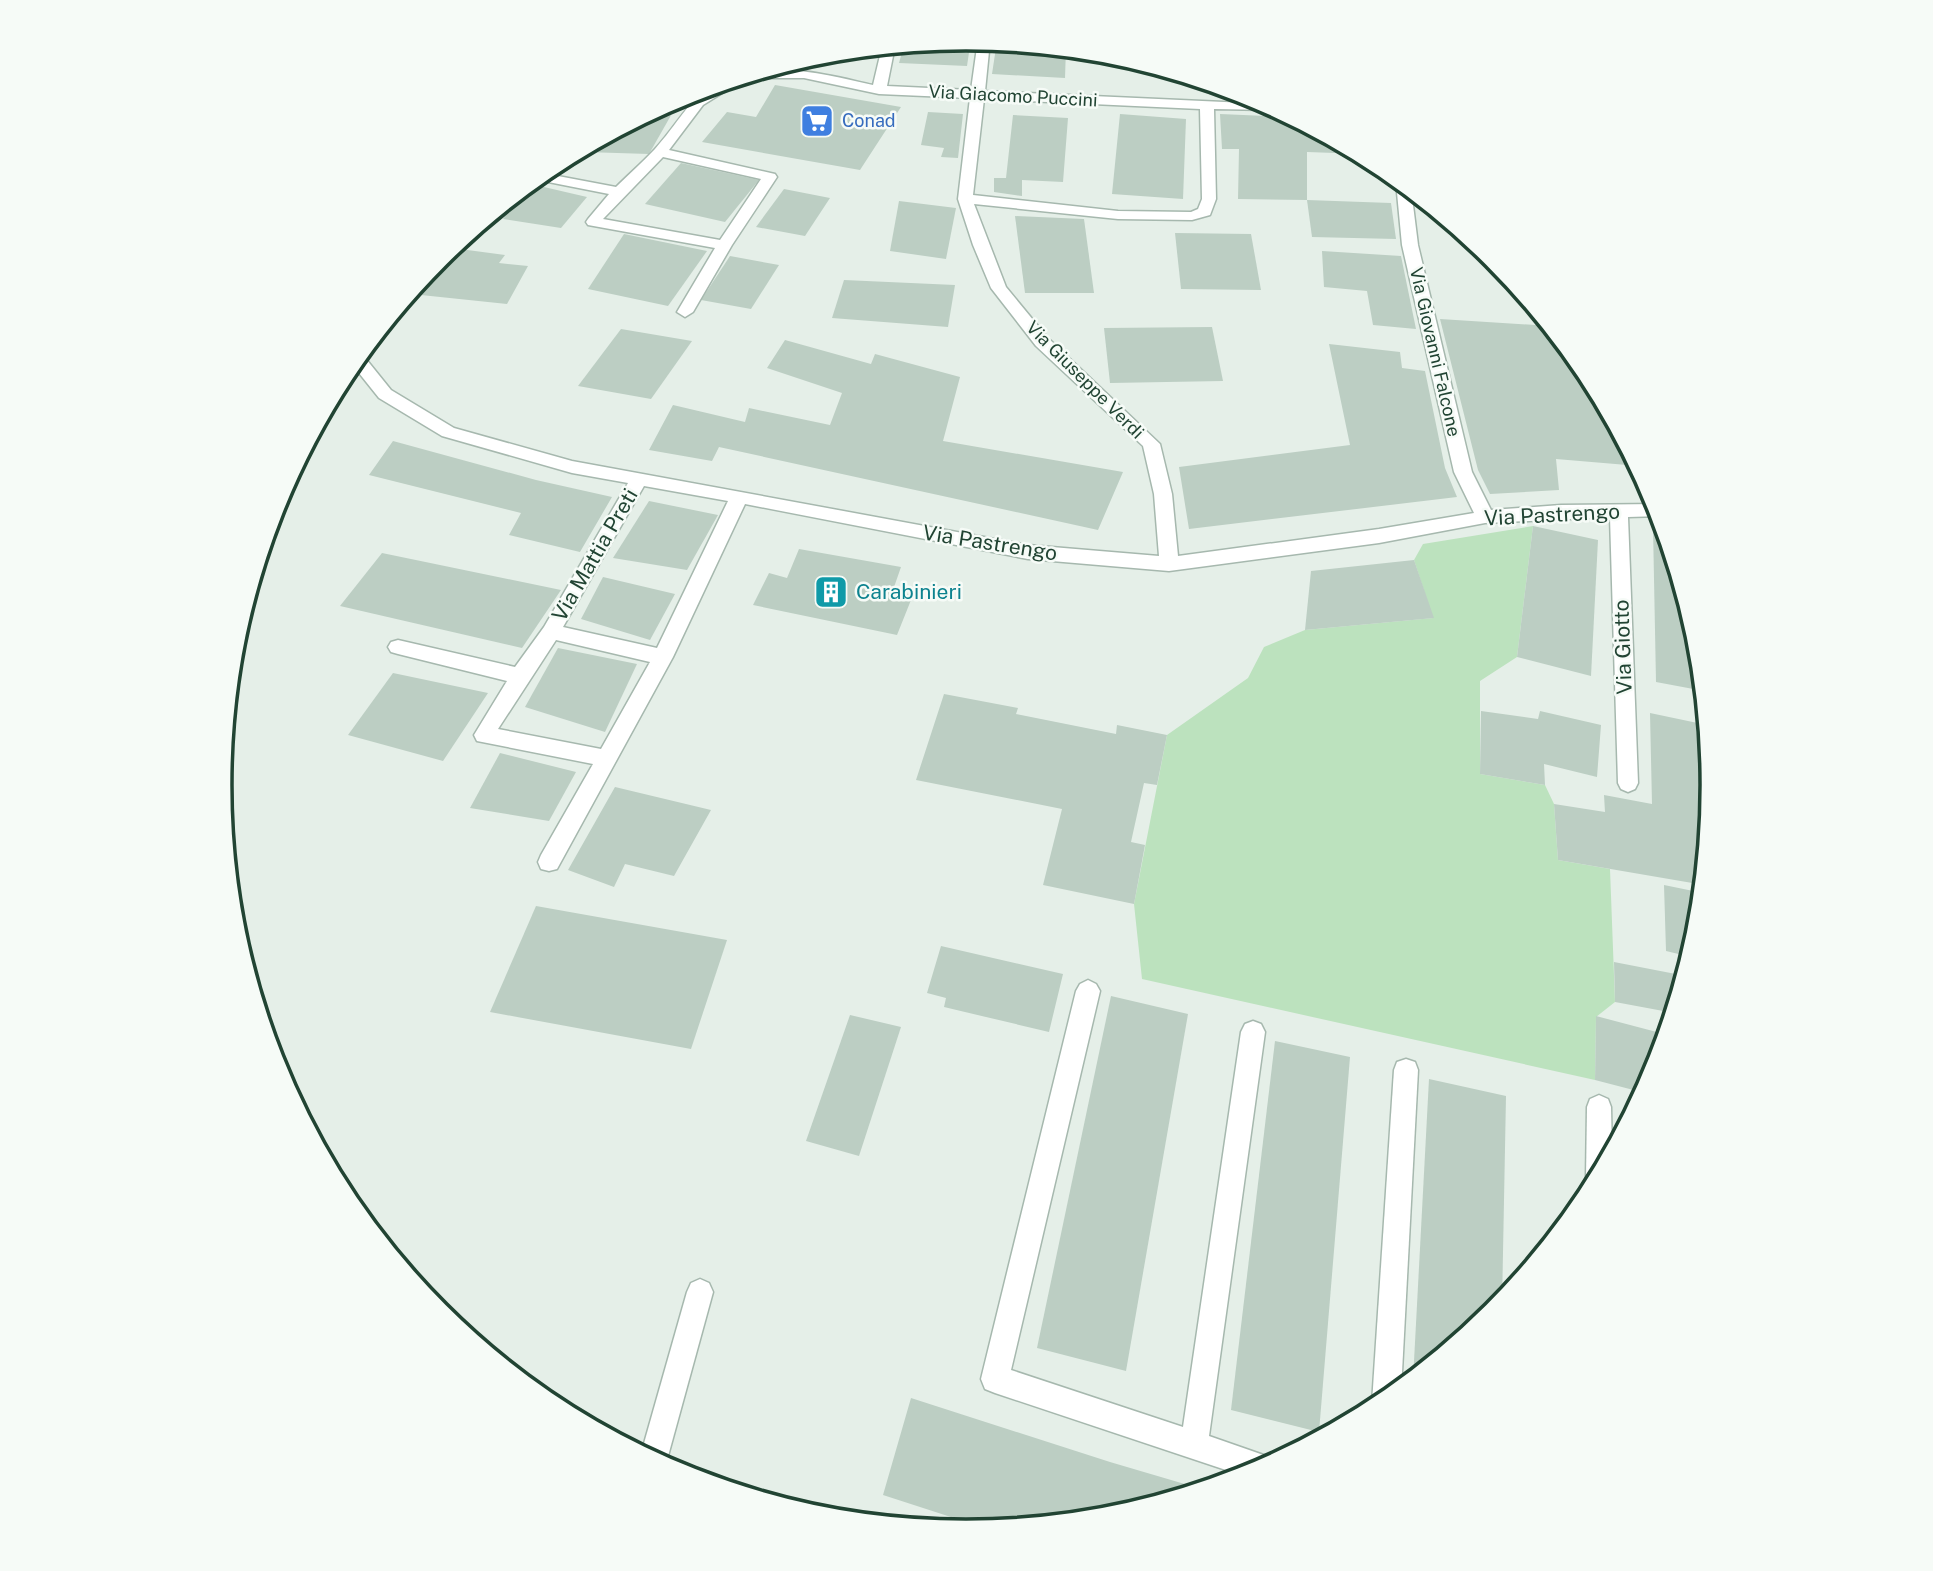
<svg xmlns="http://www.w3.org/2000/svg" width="1933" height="1571" font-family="'Public Sans',sans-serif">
	<rect width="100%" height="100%" fill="#e5efe8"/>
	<path fill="#bce2be" d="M1533 526 1517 657 1480 681V774L1545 785 1554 804 1558 860 1610 869 1615 1002 1596 1017 1595 1080 1142 979 1134 904 1167 735 1248 678 1264 647 1305 630 1433 618 1414 560 1423 544Z"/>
	<g fill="#bccec3">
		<path d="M967 39H971L967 66 899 63 904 45Z"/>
		<path d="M997 41 1066 48 1065 78 992 74Z"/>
		<path d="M873 48 872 55 835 53V51Z"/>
		<path d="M1100 52 1113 53 1153 66 1100 64Z"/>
		<path d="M775 85 901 107 860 170 702 142 727 112 756 117Z"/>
		<path d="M656 109 674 110 649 154 585 152 589 145Z"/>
		<path d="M928 112 963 114 958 158 941 157 944 148 921 145Z"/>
		<path d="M1120 114 1186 119 1183 199 1112 194Z"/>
		<path d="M1220 114 1293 117 1363 154 1307 152V200L1238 199 1239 149H1222Z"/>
		<path d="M1013 115 1068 118 1063 182 1022 180V196L994 192V178H1006Z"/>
		<path d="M681 163 759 180 725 222 645 204Z"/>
		<path d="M531 184 587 197 561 228 503 219Z"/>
		<path d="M784 189 830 198 805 236 756 227Z"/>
		<path d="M1307 200 1391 203 1396 239 1312 237Z"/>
		<path d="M899 201 956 208 946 259 890 251Z"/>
		<path d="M1015 216 1084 219 1094 293H1025Z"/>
		<path d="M1175 233 1251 234 1261 290 1181 289Z"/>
		<path d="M624 234 707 251 668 306 588 289Z"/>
		<path d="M460 249 505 255 499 263 528 266 507 304 421 295Z"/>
		<path d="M1322 251 1401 256 1416 329 1373 325 1367 291 1324 287Z"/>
		<path d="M730 256 779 265 751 309 701 300Z"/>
		<path d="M844 280 955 285 948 327 832 318Z"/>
		<path d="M1440 319 1551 326 1588 371 1639 466 1556 459 1559 490 1490 494 1478 470Z"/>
		<path d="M1212 327 1223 381 1110 383 1104 328Z"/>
		<path d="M621 329 692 341 651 399 578 386Z"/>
		<path d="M785 340 871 364 875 354 960 377 943 441 1123 472 1098 530 719 447 712 461 649 450 673 405 745 422 749 408 830 425 842 393 767 368Z"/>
		<path d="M1329 344 1400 352 1402 368 1425 371 1445 468 1457 497 1189 529 1179 467 1350 445Z"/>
		<path d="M326 407 328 408 318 439 304 448Z"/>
		<path d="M393 441 536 480 612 497 580 552 509 535 521 513 369 475Z"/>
		<path d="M649 501 718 515 687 570 613 558Z"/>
		<path d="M1533 526 1598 540 1591 676 1517 657Z"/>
		<path d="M1653 527 1666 529 1699 640 1704 691 1656 682Z"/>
		<path d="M799 549 901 567 893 590 913 595 897 635 753 605 769 573 787 578Z"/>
		<path d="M382 553 561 590 522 648 340 606Z"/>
		<path d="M1414 560 1434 618 1305 630 1311 571Z"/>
		<path d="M603 577 675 594 650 640 581 619Z"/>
		<path d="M558 648 637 664 605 732 525 707Z"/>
		<path d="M393 673 488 693 443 761 348 735Z"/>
		<path d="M944 694 1018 708 1016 714 1116 734 1117 725 1167 735 1157 785 1144 783 1131 842 1145 845 1134 904 1043 885 1062 809 916 780Z"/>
		<path d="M1481 711 1538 719 1540 711 1601 725 1597 777 1544 764 1545 785 1480 774Z"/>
		<path d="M1650 713 1707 725 1713 786 1704 885 1558 860 1554 804 1605 812 1604 795 1652 804Z"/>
		<path d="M500 753 576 772 549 821 470 808Z"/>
		<path d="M615 787 711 810 674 876 625 864 614 887 568 870Z"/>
		<path d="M1664 885 1703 893 1699 932 1691 957 1666 951Z"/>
		<path d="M536 906 727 940 691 1049 490 1012Z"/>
		<path d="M941 946 1063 974 1049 1032 944 1007 946 998 927 993Z"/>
		<path d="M1614 962 1686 976 1674 1013 1615 1002Z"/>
		<path d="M1111 996 1188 1014 1126 1371 1037 1348Z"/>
		<path d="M850 1015 901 1027 859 1156 806 1141Z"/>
		<path d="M1596 1016 1668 1035 1656 1072 1645 1093 1595 1080Z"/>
		<path d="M1275 1041 1350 1057 1319 1432 1231 1410Z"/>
		<path d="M1429 1079 1506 1096 1502 1305 1494 1314 1413 1380Z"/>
		<path d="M911 1398 1110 1462 1205 1490 1112 1518 991 1530 883 1495Z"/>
	</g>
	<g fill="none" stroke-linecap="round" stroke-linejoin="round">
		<defs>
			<g id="minor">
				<path d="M978 40 990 41 985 91 1268 104 1280 110 1214 109 1216 199 1210 215 1192 220 1118 219 974 204 1006 287 1048 338 1160 444 1172 494 1178 556 1379 529 1474 513 1454 472 1402 245 1396 182 1399 179 1411 189 1418 245 1472 472 1491 510 1561 505 1658 504 1662 516 1628 517 1638 783 1635 789 1628 792 1621 789 1618 783 1610 517 1485 523 1379 543 1169 571 1028 559 745 504 673 657 557 869 549 871 541 869 538 862 541 855 593 764 477 741 474 735 507 681 398 654 391 652 388 647 391 642 398 640 515 667 544 627 628 483 572 473 442 436 379 398 351 363 359 354H362L391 390 454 428 572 461 1028 545 1159 556 1154 494 1143 446 1036 346 991 288 973 245 958 199 970 98 879 94 804 78H752L746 75C789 63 831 76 873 85L882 47 895 46 887 86 971 90ZM984 99 1200 109 1202 199 1198 209 1191 212 1118 211 973 195ZM644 486 728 501 657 648 563 627ZM556 640 650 662 601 749 498 729Z"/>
				<path d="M740 77V82L703 105 669 150 775 174 777 177 732 245 693 312 685 317 677 312 715 248 588 225 586 222 588 219 609 194 533 179 542 173 616 187C629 174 643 162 655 149 689 111 687 93 740 77ZM663 157 761 179 720 240 603 219Z"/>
				<path d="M1088 980 1096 984 1100 991 1011 1370 1183 1427 1241 1032 1245 1024 1253 1021 1261 1024 1265 1032 1209 1436 1275 1459 1277 1463 1247 1477 995 1393 985 1389 981 1379 1076 991 1080 984Z"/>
				<path d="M1406 1059 1415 1062 1418 1070 1401 1391 1375 1410 1372 1403 1394 1070 1397 1062Z"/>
				<path d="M1599 1095 1608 1099 1611 1107 1612 1156 1594 1188 1590 1187 1586 1178 1587 1107 1590 1099Z"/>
				<path d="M700 1279 709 1283 713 1292 665 1467 641 1454 687 1292 691 1283Z"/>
			</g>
		</defs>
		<use href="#minor" stroke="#a6b8ae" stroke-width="3"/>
		<use href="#minor" fill="#fff" fill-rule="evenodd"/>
	</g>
	<defs>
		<symbol id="supermarket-square" viewBox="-11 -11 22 22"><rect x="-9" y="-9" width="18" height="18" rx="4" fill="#3f7fe0" stroke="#f6fbf7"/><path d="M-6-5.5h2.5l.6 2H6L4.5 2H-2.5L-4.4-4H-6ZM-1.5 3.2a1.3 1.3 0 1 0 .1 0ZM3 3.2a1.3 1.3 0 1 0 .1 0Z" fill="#fff"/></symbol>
		<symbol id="building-square" viewBox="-11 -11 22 22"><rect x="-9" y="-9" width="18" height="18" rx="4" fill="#0f9aa8" stroke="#f6fbf7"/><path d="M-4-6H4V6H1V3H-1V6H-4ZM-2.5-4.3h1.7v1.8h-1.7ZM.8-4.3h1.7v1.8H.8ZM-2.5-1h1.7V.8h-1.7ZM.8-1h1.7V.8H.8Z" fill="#fff"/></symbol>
	</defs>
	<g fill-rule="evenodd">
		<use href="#supermarket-square" x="798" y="102" width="38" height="38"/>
		<use href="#building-square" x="812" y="573" width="38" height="38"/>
	</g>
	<g text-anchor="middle" stroke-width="5" stroke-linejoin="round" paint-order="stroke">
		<g font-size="18" fill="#214433" stroke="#f6fbf7">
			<text transform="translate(1013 96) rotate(3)" y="6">Via Giacomo Puccini</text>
			<text transform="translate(1435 352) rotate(77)" y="6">Via Giovanni Falcone</text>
			<text transform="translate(1085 380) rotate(45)" y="6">Via Giuseppe Verdi</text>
		</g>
		<g font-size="18" fill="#366cbe" stroke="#f6fbf7" text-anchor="start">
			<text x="842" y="127">Conad</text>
		</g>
		<g font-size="21" fill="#214433" stroke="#f6fbf7">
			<text transform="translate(1552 515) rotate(-3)" y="7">Via Pastrengo</text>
			<text transform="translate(990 543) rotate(9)" y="7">Via Pastrengo</text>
			<text transform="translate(595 555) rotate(-60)" y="7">Via Mattia Preti</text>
			<text transform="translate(1623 647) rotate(-92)" y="7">Via Giotto</text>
		</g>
		<g font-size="21" fill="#0d838f" stroke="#f6fbf7" text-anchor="start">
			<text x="856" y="599">Carabinieri</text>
		</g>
	</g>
	<path d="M0 0H1933V1571H0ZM232 785a734 734 0 1 1 1468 0a734 734 0 1 1-1468 0Z" fill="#f6fbf7" fill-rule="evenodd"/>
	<path fill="none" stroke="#214433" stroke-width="3.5" d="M232 785a734 734 0 1 1 1468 0a734 734 0 1 1-1468 0Z"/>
</svg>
